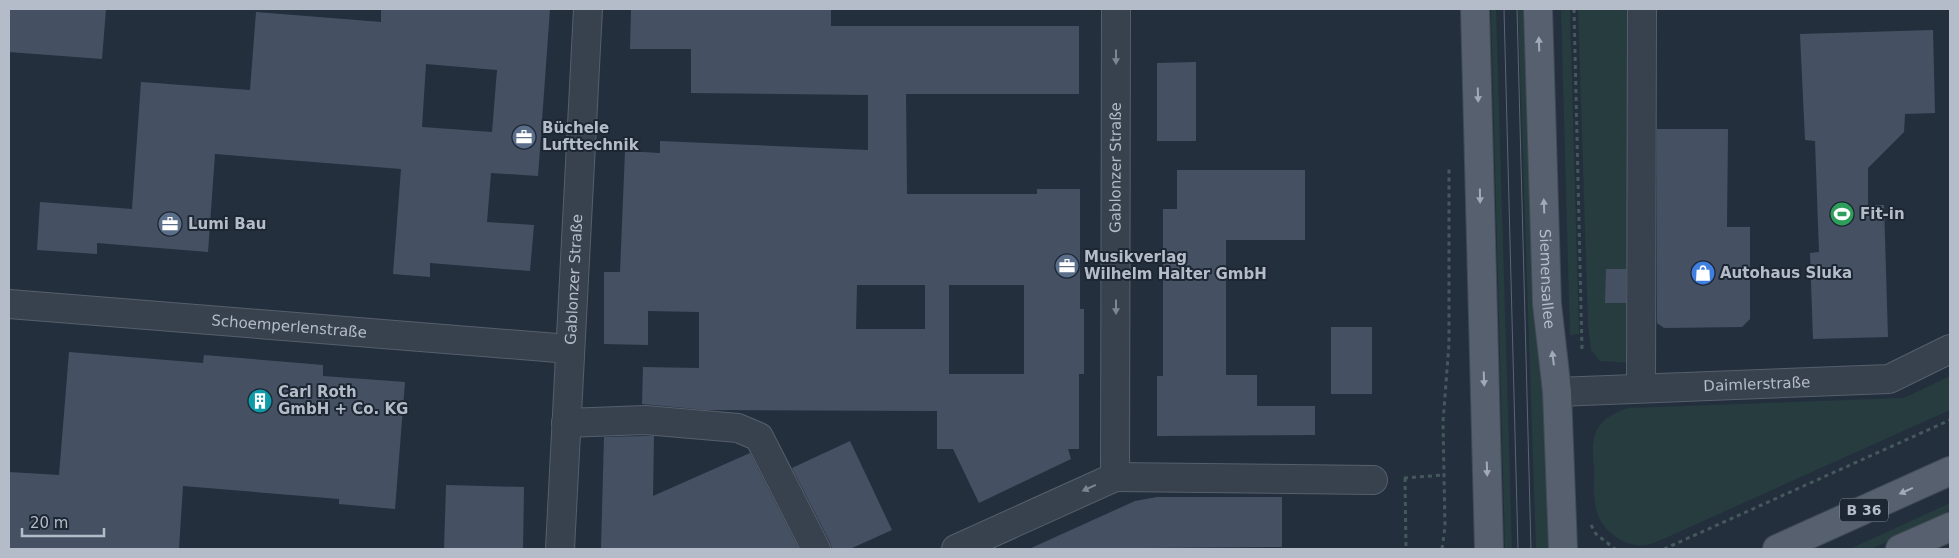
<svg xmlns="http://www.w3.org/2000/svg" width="1959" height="558" font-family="'DejaVu Sans',sans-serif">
	<rect width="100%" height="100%" fill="#242f3e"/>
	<g fill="#263c3f">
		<path d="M1491 9H1496L1512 549H1505Z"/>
		<path d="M1518 9H1529L1544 382 1556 549H1536Z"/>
		<path d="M1561 9H1570L1579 334 1570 335Z"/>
		<path d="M1578 9H1635L1632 363 1600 361 1591 350 1588 325Z"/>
		<path d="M1950 376V410L1661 540C1656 542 1651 544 1646 545 1622 548 1598 528 1595 504 1593 493 1594 481 1594 470 1593 455 1590 438 1600 425 1607 416 1617 412 1628 408L1904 398Z"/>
		<path d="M1950 503V513L1871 549H1850Z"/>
	</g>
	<g fill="#455162" fill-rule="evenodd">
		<path d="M9 9H106L102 59 9 52Z"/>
		<path d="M381 9H550L538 176 491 173 487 222 534 225 530 271 430 263V277L393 274 401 169 215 154 208 252 97 243V254L37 250 40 202 132 209 141 82 250 90 256 12 381 22ZM426 64 497 70 492 132 422 127Z"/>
		<path d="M631 9H831V26H1079V94H906L907 194H1037V189H1080V309H1084V374H1079V449H1068L1071 459 979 503 953 449H937V411L706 410 642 404 643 367 699 368V312L648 311V345L604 344V272H620L625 151 660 153V141L868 150V95L691 93V49H630ZM857 285H925V329H856ZM949 285H1024V374H949Z"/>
		<path d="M1933 30 1935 113 1905 114 1904 132 1868 168V205H1884L1888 337 1813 339 1810 253 1819 252 1815 141 1805 140 1800 34Z"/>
		<path d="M1196 62V141H1157V63Z"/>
		<path d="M1657 129H1728L1727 227H1750V319L1742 327 1664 328 1657 323Z"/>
		<path d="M1177 170H1305V240H1226V375H1257V406H1315V435L1157 436V376H1163V209H1177Z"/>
		<path d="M1606 269H1626V303H1605Z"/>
		<rect x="1331" y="327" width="41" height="67"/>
		<path d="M69 352 203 363 204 355 323 365V376L405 382 395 509 339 504V499L183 486 179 549H9V472L59 475Z"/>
		<path d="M645 436H654L653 496 750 453 799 549H601L604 437Z"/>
		<path d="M850 441 892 530 850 549H832L830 542 792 468Z"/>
		<path d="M446 485 524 487 523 549H444Z"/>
		<path d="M1157 497H1282V547L1029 549 1135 501Z"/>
	</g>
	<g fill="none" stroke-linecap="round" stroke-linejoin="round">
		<defs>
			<g id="minor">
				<path id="s1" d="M9 304 570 349"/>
				<path d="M1641 388 1642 9"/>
				<path id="s2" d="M1557 392 1889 379 1950 349"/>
				<path d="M566 423 645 420 738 428 759 437 816 549"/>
				<path d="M1115 477 1373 480"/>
				<path id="s3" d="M560 549 588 9"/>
				<path id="s4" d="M956 549 1115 477 1116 9"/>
			</g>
			<g id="major">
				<path d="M1475 9 1489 549"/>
				<path id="s5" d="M1538 9 1547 304 1557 392 1563 549"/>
				<path d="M1777 549 1950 471"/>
				<path d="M1900 549 1950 527"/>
			</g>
		</defs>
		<use href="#minor" stroke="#565f6c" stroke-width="30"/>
		<use href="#major" stroke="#414a57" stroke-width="30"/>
		<g stroke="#44595c" stroke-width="3" stroke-dasharray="4 4" stroke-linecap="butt">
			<path d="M1574 9 1582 350"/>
			<path d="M1404 478 1444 475"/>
			<path d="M1405 478 1406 549"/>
			<path d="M1591 525 1596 534 1615 549"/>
			<path d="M1442 549 1445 527 1443 422 1449 344V169"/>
			<path d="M1664 549 1950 420"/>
		</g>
		<use href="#minor" stroke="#38414e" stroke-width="28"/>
		<use href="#major" stroke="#56606e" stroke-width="28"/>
		<g stroke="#5a6575" stroke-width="1">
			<path d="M1504 9 1518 549"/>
			<path d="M1517 9 1531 549"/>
		</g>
	</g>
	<defs><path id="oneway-solid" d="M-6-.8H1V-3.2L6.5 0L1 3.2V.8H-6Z" transform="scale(1.25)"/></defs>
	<g fill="#a1aab7">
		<use href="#oneway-solid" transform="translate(1539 44) rotate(-92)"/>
		<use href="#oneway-solid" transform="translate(1478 95) rotate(88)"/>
		<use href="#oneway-solid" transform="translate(1480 196) rotate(89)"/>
		<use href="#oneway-solid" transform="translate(1544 206) rotate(-92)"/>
		<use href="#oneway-solid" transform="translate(1553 358) rotate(-97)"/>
		<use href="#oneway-solid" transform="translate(1484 379) rotate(88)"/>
		<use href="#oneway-solid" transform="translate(1487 469) rotate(88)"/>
		<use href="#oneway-solid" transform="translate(1906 491) rotate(156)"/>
	</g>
	<g fill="#7c8592">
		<use href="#oneway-solid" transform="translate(1116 57) rotate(90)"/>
		<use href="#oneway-solid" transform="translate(1116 307) rotate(90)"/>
		<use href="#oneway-solid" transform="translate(1089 488) rotate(156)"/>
	</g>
	<defs>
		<symbol id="office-disc" viewBox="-11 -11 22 22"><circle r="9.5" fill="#5c6f8a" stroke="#1d2633"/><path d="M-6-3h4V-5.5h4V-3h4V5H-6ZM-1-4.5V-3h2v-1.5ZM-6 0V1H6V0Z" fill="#fff"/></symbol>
		<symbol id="stadium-disc" viewBox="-11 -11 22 22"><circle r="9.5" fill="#2e9e5b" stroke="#1d2633"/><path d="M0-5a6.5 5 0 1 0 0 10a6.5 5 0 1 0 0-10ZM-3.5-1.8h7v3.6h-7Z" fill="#fff"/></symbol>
		<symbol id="shop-disc" viewBox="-11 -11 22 22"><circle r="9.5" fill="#3f7fe0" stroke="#1d2633"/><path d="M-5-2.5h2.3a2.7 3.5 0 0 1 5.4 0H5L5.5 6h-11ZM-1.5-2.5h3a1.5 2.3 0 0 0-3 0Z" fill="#fff"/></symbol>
		<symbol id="building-disc" viewBox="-11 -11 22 22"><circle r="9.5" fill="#0f9aa8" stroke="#1d2633"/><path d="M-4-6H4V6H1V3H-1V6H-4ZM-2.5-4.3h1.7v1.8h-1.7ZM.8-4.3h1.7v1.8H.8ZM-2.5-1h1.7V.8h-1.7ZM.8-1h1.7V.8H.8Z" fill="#fff"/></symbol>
	</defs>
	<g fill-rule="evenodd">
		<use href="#office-disc" x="510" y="123" width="28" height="28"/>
		<use href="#stadium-disc" x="1828" y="200" width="28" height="28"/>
		<use href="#office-disc" x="156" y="210" width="28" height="28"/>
		<use href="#office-disc" x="1053" y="252" width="28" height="28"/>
		<use href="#shop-disc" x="1689" y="259" width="28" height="28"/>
		<use href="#building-disc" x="246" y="387" width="28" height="28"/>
	</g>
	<g text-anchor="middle" stroke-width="4" stroke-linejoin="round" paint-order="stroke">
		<rect fill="#1d2633" stroke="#878f9c" stroke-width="1" x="1840" y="498.5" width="48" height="23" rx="4"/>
		<g font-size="14" font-weight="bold" fill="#b4bcc9">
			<text x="1864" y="515">B 36</text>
		</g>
		<g font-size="15" font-weight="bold" fill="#b4bcc9" stroke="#1d2633" text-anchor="start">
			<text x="542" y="133">Büchele<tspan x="542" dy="17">Lufttechnik</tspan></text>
			<text x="1860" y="219">Fit-in</text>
			<text x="188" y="229">Lumi Bau</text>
			<text x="1084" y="262">Musikverlag<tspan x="1084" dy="17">Wilhelm Halter GmbH</tspan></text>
			<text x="1720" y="278">Autohaus Sluka</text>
			<text x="278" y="397">Carl Roth<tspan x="278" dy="17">GmbH + Co. KG</tspan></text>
		</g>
		<g font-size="15" fill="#b4bcc9" stroke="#1d2633">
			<text dy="5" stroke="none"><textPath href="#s4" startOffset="484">Gablonzer Straße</textPath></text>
			<text dy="5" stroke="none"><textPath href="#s3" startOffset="270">Gablonzer Straße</textPath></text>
			<text dy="5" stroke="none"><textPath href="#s5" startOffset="270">Siemensallee</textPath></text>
			<text dy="5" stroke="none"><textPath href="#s1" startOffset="281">Schoemperlenstraße</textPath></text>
			<text dy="5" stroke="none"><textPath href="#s2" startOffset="200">Daimlerstraße</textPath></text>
		</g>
	</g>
	<rect width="1959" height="558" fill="none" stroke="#b4bcc9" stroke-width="20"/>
	<path d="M22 528v8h82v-8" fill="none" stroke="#b4bcc9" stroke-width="2.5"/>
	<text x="30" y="528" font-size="15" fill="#b4bcc9" stroke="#1d2633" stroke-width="4" paint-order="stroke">20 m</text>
</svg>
